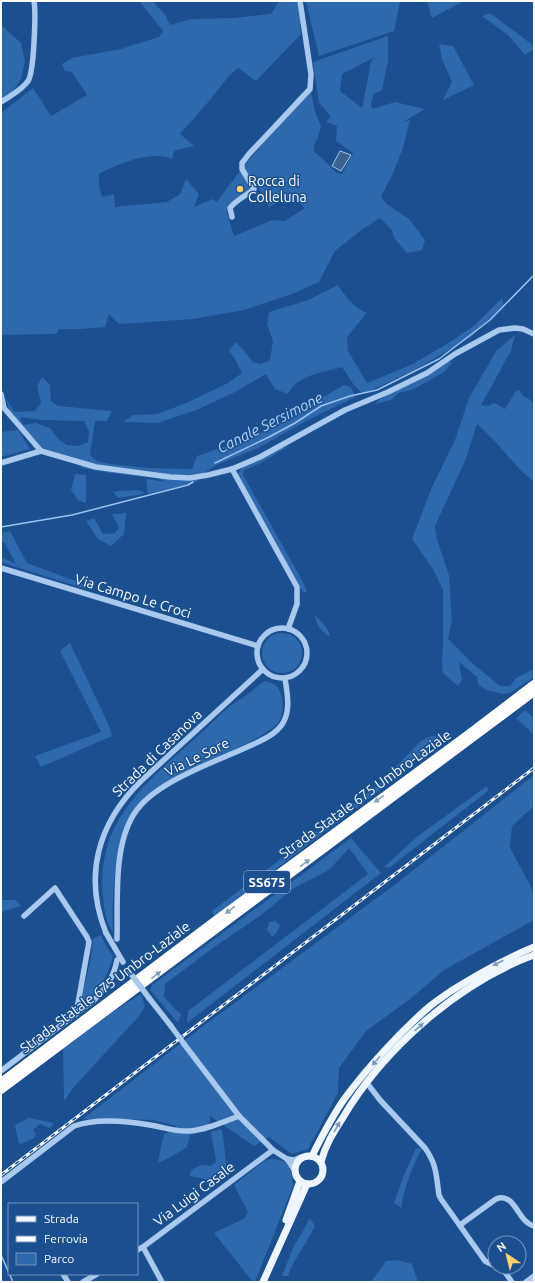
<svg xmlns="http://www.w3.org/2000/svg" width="535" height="1283" font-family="Ubuntu,sans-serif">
	<rect width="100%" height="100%" fill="#1b4f8f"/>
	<g fill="#2e69ad" fill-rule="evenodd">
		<path d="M153 1 166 16 170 25 192 19 234 18 271 14 279 1H294L302 6 300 24 301 34 256 81 238 68 228 77 210 100 180 134 194 146 174 151 172 159C151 150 118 164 99 174V186L102 197 114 194 115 207 167 202 180 194 186 179 199 194 194 207 212 199 217 202C245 162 277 127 311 92L315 112 321 126 318 137 314 145V151L337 173 342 174 353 153 336 141 337 126 326 122 331 116 329 115 319 102 313 62 388 36V61L382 90 374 94 371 104 372 109 395 102 425 109 403 122 410 120 403 148 393 173 381 197 387 204 409 219 425 240 422 250 407 253 394 238 392 230 380 218 360 231 335 251 319 282 292 294 244 310 193 319 119 324 109 314 105 327 81 329H59L56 334 1 335V113L33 88 51 116 87 95 72 72 65 71 62 64 72 58 121 49 159 37 163 31 140 2ZM375 57 370 63 369 73 362 108 340 91 342 74ZM258 186 265 200 269 207 284 199 294 198 305 208 285 221 272 220 234 236 227 213 228 205 252 188Z"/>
		<path d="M306 1H400V2L394 31 319 56Z"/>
		<path d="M427 1H464L432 18Z"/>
		<path d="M490 13 534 46V49L525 55 508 35 482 16Z"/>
		<path d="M1 25 21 43 25 61 21 79 12 92 1 99Z"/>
		<path d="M439 44 453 46 474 85 443 100 452 82 442 59Z"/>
		<path d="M338 285C345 296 355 309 367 313L347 337 348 351 367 383 413 364 450 342 475 325 502 298 504 306 471 337 415 370 363 394 354 385 342 367C324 372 297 375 288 394L275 389 266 374 235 392 199 409 157 423 123 422 133 415 157 414 184 404 228 383 242 373 235 359 229 351 236 342 246 353 253 362 261 364 270 360 273 341 267 324 269 312 308 300Z"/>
		<path d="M515 335 511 351 481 405 488 406 494 403 505 409 515 392 519 390 523 396 534 402V482C513 465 498 442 477 424L465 461 435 526 437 540 449 575 452 620 448 639 471 662 500 686H510L516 678 534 669V677L510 693 503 694 494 692 486 690 478 684 477 677 459 662 462 680 458 686 443 673 442 664 443 645V590L433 569 412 539 432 487 455 440 469 398 497 350Z"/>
		<path d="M449 361 452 363 444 372 414 389 399 393 391 400 375 404 381 398 415 382Z"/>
		<path d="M42 377 50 385 51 401 58 406 112 411 107 421H95L90 455 97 461 110 464 148 468 192 469 197 456 254 437 344 385 351 387 355 397 308 420 258 448 214 466 206 472 196 482 148 494 146 479 167 482 156 478 110 473 82 468 78 459 42 448 11 413 5 397 14 412 35 411 41 403 37 386ZM20 417 41 420 84 421 89 431 88 442 78 446 67 445 59 440 50 428 36 423 23 425Z"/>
		<path d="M18 430 30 449 1 457V442H3L1 436V432Z"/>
		<path d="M289 446 259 464 244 470 243 475 303 582 307 592H303L297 582 238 475 241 468 276 450Z"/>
		<path d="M75 474 86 475V503L78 500 71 490Z"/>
		<path d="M137 490 145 492 143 494 118 498 113 492 120 491Z"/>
		<path d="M126 513 124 534 111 546 98 539 86 521 94 518 103 534 115 533 119 528 112 514Z"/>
		<path d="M10 531 27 563 89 586 86 589 25 570 1 562V557L16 564 4 542H1V533Z"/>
		<path d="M315 615C320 621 330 629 330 637 320 630 317 627 315 615Z"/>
		<circle cx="282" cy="653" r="20"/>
		<path d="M70 643 110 728 112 736 41 767 35 756 101 732 60 651Z"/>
		<path d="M265 681C275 683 278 685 281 695 284 703 283 717 277 724 265 735 250 742 235 749 206 762 175 774 150 794 146 797 141 800 138 804 115 829 111 899 113 932 106 923 104 909 103 898 95 820 147 782 199 735 210 726 219 715 230 706 236 702 242 698 248 694 254 690 258 685 265 681Z"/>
		<path d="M525 710 534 718V735L516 718Z"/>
		<path d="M431 736 444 737 388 784 214 916 212 911 377 786 421 741Z"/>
		<path d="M534 775V806L512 826 510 848 530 885 534 894V920L444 970 410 999 366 1031 339 1068 338 1093 308 1149 292 1154 269 1137 254 1146 210 1116V1120L207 1131 190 1135 187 1147 171 1157 158 1163 161 1146 164 1134 173 1130 177 1126 153 1120 126 1119H83L198 1030 397 883Z"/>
		<path d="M487 786 488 791 389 868 384 867 418 836Z"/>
		<path d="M351 838 381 873 187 1023 188 1011 368 874 349 848 329 870 294 888 261 915 213 948 165 984 164 997 175 1009 181 1014 178 1023 150 990 152 985Z"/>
		<path d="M1 900H15L21 906 1 912Z"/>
		<path d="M275 921 280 925 276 934 272 937 267 930 269 922Z"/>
		<path d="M101 935 106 946 113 956C109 975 97 993 83 1005L81 1001C85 980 92 961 93 939Z"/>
		<path d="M141 994 145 1006 139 1016 73 1088 64 1101 63 1049 117 1009Z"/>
		<path d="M29 1118 54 1123 50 1128 40 1124 33 1130 36 1134 34 1138 19 1145 15 1125Z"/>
		<path d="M221 1129 223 1135 227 1173 219 1179 210 1180 190 1176 191 1170 201 1165 210 1166 216 1162C215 1152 212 1142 211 1132Z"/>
		<path d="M416 1148 422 1149C412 1166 404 1189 401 1208L394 1203 404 1175Z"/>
		<path d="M271 1159C289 1159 292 1169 293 1186L255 1282H253L214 1233 245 1218 248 1212 234 1185 264 1161Z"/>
		<path d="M310 1218 315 1226C307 1243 294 1258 288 1276H282L293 1248Z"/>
		<path d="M398 1260 412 1264 418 1282H371L386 1261Z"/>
	</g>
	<path fill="#3c6290" stroke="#9cc4f0" d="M340 151 351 155 341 171 332 166Z"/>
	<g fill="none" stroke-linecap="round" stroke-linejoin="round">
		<g stroke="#9cc4f0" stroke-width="1.5">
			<path d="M215 463 269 437 295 423 321 406 350 396 377 390 439 359 490 320 534 275"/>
			<path d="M1 527 72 515 188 485 193 482"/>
			<path d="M1 1255 13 1282"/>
		</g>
		<g stroke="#a9c9ee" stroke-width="5.5">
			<path d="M1 102C10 96 22 90 28 81 34 73 36 13 34 1"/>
			<path d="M232 217 230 208C236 200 246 196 254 189L242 169V163L249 154 310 89 311 74 300 1"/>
			<path d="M1 394 4 408 41 451"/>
			<path d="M1 463 41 451 96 467 170 477 190 478 208 475 232 469 260 457 345 410 388 392 427 373 455 354 499 330 515 328 523 329 534 334"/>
			<path d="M232 469 297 587V604L288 629"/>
			<path d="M1 568 258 646"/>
			<circle cx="282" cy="653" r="25"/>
			<path d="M24 916 55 888 87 937 89 942 76 1014"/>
			<path d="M106 933C83 876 98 823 141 781L263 669"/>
			<path d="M117 939C118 900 113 847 134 814 153 783 212 763 245 748 258 742 275 736 283 723 291 709 287 693 285 678"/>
			<path d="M149 998 171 1026"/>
			<path d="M184 1044 239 1116 273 1150 287 1159 294 1160 301 1157"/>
			<path d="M1 1071 94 1000C106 988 114 977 117 960"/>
			<path d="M367 1083 380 1100 425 1148C437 1165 436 1175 439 1195L441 1199 485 1261 495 1266"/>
			<path d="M287 1159 295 1171"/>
			<path d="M1 1182 74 1126C97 1118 127 1121 150 1125 163 1127 175 1132 189 1131 206 1130 223 1122 239 1116"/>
			<path d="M460 1225 496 1199C515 1191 518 1223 534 1226"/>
			<path d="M137 1250 143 1247"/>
			<path d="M498 1267 502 1268 512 1282"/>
			<path d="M63 1274 68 1282"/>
			<path d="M83 1282 97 1274"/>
			<path d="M162 1282 143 1247 273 1150"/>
			<path d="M526 1282 534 1276"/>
		</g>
		<g stroke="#f0f6ff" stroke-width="7">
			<circle cx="309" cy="1170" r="14"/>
			<path d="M312 1156C322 1136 332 1116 345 1098 368 1067 400 1032 429 1007 436 1001 444 996 451 991 478 974 505 959 534 947"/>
			<path d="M321 1162C325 1146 333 1133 342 1119 383 1049 458 983 534 955"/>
			<path d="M286 1220 300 1181"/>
			<path d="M263 1282 307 1184"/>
		</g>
		<g stroke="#fff" stroke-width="8">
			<path d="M1 1082 217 919 467 735 534 684"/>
			<path d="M1 1090 534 692"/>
		</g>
		<defs>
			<path id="rail" d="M1 1175 534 768"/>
		</defs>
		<use href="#rail" stroke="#fff" stroke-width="3"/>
		<use href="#rail" stroke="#1b4f8f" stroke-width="1.5" stroke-dasharray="4.5" stroke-linecap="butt"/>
		<g stroke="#a9c9ee" stroke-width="5.5">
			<path d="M106 933 123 962"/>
			<path d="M128 970 149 998"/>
			<path d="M171 1026 184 1044"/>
		</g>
	</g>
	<defs><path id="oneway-solid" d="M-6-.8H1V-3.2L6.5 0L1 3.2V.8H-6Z"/></defs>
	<g fill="#829ec1">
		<use href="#oneway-solid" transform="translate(379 799) rotate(144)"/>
		<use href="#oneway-solid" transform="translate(305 863) rotate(-37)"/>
		<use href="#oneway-solid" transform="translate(230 910) rotate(143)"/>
		<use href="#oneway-solid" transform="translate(156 975) rotate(-37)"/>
	</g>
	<g fill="#7b9ac1">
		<use href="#oneway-solid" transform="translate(498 963) rotate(153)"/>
		<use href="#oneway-solid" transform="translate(419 1027) rotate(-41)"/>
		<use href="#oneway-solid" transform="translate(376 1061) rotate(132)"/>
		<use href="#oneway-solid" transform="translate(337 1127) rotate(-60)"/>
	</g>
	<circle fill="#ffd166" stroke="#1b4f8f" stroke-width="1.5" cx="240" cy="189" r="4"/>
	<g text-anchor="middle" stroke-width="3" stroke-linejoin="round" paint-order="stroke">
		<rect fill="#1b4f8f" stroke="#bbcadd" stroke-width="1" x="244" y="871" width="46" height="22" rx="3"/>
		<g font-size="13" font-weight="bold" fill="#fff">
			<text x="267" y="887">SS675</text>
		</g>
		<g font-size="14" fill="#fff" stroke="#1b4f8f" text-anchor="start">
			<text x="248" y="186">Rocca di<tspan x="248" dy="16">Colleluna</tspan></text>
		</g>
		<g font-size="14" fill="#fff" stroke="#1b4f8f">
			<text transform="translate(133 596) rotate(17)" y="5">Via Campo Le Croci</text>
			<text transform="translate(157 753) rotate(-44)" y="5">Strada di Casanova</text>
			<text transform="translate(197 757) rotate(-26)" y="5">Via Le Sore</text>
			<text transform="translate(365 794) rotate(-36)" y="5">Strada Statale 675 Umbro-Laziale</text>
			<text transform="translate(105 987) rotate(-37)" y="5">Strada Statale 675 Umbro-Laziale</text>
			<text transform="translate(194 1194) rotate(-37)" y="5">Via Luigi Casale</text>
		</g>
		<g font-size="15" font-style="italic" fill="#b5d3f5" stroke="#1b4f8f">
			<text transform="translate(270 423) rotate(-27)" y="5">Canale Sersimone</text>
		</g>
	</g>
	<rect width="535" height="1283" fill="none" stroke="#ffffff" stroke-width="4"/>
	<rect x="8" y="1203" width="130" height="72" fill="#1b4f8f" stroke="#7695bc"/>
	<rect x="16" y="1216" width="20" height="6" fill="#f0f6ff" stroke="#7695bc"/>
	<text x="44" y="1223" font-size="12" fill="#ffffff">Strada</text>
	<rect x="16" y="1236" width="20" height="6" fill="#ffffff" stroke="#7695bc"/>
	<text x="44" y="1243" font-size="12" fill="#ffffff">Ferrovia</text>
	<rect x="16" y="1253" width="20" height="12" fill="#2e69ad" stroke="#7695bc"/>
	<text x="44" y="1263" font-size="12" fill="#ffffff">Parco</text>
	<g transform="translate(507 1255) rotate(325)"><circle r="19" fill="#1b4f8f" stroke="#7695bc"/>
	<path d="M0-3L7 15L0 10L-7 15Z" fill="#ffd166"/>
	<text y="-6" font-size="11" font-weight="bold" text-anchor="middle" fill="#ffffff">N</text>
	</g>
</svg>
